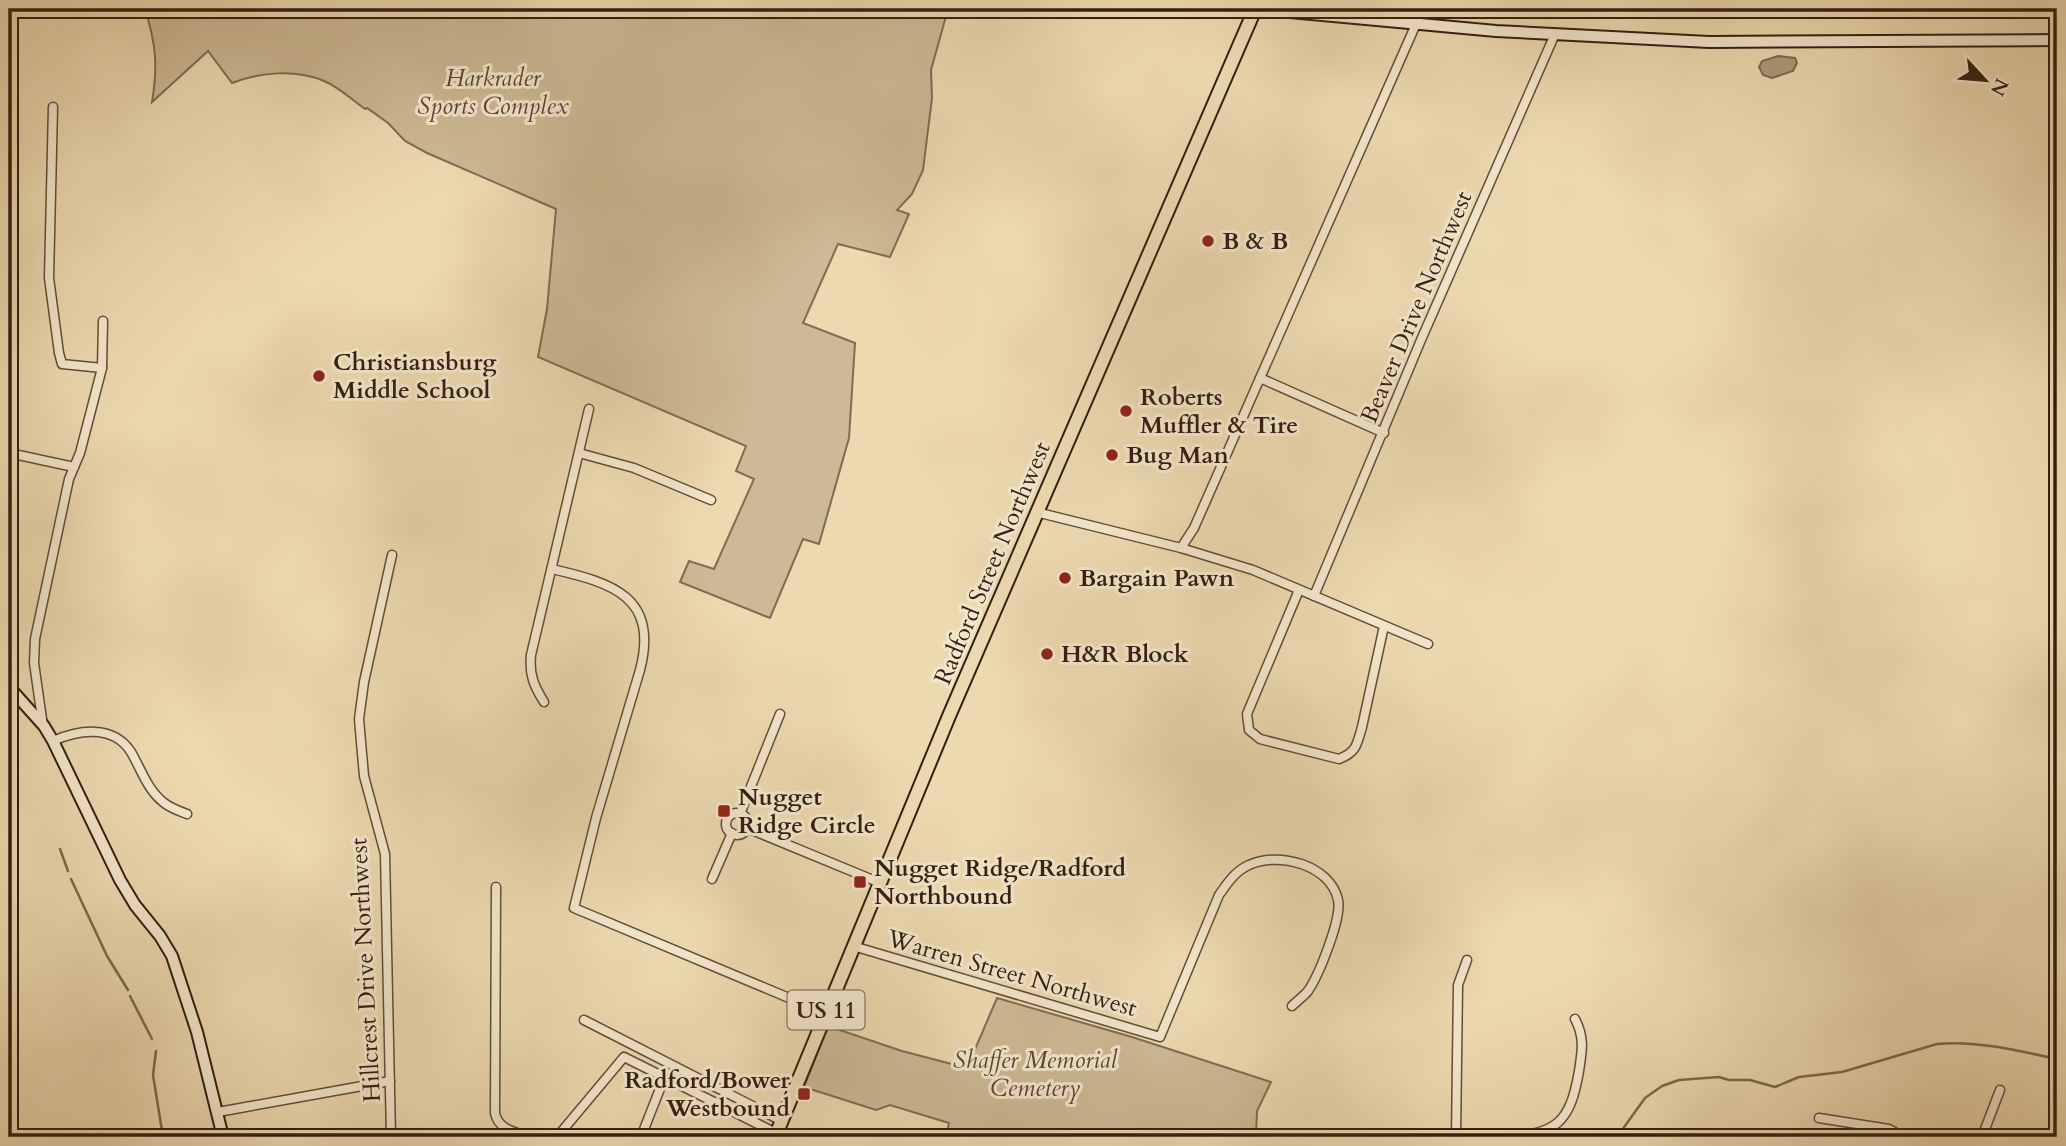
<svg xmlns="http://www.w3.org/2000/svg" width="2066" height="1146" font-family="Cardo,serif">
	<rect width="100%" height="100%" fill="#edd9b0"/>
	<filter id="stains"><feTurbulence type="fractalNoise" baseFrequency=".00286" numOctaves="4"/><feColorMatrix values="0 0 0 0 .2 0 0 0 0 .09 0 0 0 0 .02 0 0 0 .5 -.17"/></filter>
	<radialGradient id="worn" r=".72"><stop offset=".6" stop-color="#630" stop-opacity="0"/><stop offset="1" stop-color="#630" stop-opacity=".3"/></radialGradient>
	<g fill="#cdb995" stroke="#806c53" stroke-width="2">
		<path d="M145 9H948L931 70 932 98 923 170 912 194 897 210 909 214 890 257 838 244 803 323 855 343 849 438 819 544 803 539 770 618 680 582 689 561 714 569 754 479 736 471 746 446 538 357 547 309 556 209 427 153 405 141 388 123 367 108 365 109C352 100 339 87 324 81 296 69 260 72 232 83L208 51 152 102C158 66 156 44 145 9Z"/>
		<path d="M9 118 13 358 9 357Z"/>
		<path d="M997 998 1132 1037 1271 1082 1257 1111 1256 1137H946L949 1123 890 1105 876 1110 804 1087 827 1029 831 1027 902 1051 967 1068Z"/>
	</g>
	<path fill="#ad9a7a" stroke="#7c6950" stroke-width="2" d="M1778 56 1795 58 1797 63 1793 71 1772 78 1763 75 1759 67 1762 61Z"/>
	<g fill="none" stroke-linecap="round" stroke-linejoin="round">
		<g stroke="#7c6950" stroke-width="2.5">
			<path d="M60 849 68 871"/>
			<path d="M71 879 107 956 128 990"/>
			<path d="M130 996 152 1039"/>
			<path d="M156 1051 153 1075 163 1137"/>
			<path d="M1617 1137 1645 1098 1662 1086 1679 1080 1719 1077 1729 1080H1750L1775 1087 1799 1077 1842 1072 1937 1044C1974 1040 2020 1051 2057 1059"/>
		</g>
		<defs>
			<g id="street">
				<path d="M53 107 49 278 59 353 62 364 102 368"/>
				<path d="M1260 378 1384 433"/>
				<path d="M9 453 74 467"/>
				<path d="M579 453 634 468 711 500"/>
				<path d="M1036 512 1181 548 1253 570 1428 644"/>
				<path d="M1181 548 1194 528 1416 24"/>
				<path d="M552 569C613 583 659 597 640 670L596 818 574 908 825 1013"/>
				<path d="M1299 590 1247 714 1249 730 1260 739 1339 759C1357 752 1357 744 1362 727L1384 626"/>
				<path d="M1314 596 1421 340 1555 34"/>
				<path d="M544 702C534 686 529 675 531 655L589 409"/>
				<path d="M43 726 34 663 35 639 69 479 80 453 102 368 103 321"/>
				<path d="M53 741C78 730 113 724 131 752 141 769 147 789 163 802 170 808 179 811 187 814"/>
				<circle cx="737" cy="824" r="11"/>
				<path d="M740 814 780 714"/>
				<path d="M747 828 878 882"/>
				<path d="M712 879 732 833"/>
				<path d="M496 887 495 1113C498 1129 514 1132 528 1137"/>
				<path d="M853 946 1160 1037 1219 895C1227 884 1235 871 1249 865 1278 851 1331 865 1338 900 1342 918 1319 975 1308 991 1304 996 1297 1001 1292 1006"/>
				<path d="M584 1020 782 1121"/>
				<path d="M218 1112 390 1081"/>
				<path d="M1819 1118 1889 1129 1904 1137"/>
				<path d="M391 1137 385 854 364 776 359 719 364 682 392 555"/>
				<path d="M557 1137 624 1057 776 1133"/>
				<path d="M641 1137 665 1076"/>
				<path d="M1456 1137 1458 985 1467 960"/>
				<path d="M1504 1137C1557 1134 1570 1123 1579 1071 1582 1051 1585 1038 1575 1019"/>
				<path d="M1982 1137 2000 1090"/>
			</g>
			<g id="secondary">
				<path d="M1258 9 1496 31 1709 42 2057 40"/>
				<path d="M9 687 44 726 53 741 120 880 135 905 160 936 172 956 197 1032 223 1137"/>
			</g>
			<path id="primary" d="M775 1137 949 716 1255 9"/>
		</defs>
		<use href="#street" stroke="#614e39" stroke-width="11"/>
		<use href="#secondary" stroke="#321f11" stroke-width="14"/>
		<use href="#primary" stroke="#321f11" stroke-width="16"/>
		<use href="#street" stroke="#f3e6cc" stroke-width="8"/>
		<use href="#secondary" stroke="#f3e6cc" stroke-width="10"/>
		<use href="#primary" stroke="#edd9b0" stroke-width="12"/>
	</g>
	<g fill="#8f2418" stroke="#f3e6cc" stroke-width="2.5">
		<circle cx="1208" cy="241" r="7"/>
		<circle cx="319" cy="376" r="7"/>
		<circle cx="1126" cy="411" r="7"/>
		<circle cx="1112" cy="455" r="7"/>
		<circle cx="1065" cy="578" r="7"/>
		<circle cx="1047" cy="654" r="7"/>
		<rect x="717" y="804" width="14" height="14" rx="3.5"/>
		<rect x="853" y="875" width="14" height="14" rx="3.5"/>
		<rect x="797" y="1087" width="14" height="14" rx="3.5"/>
	</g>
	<g text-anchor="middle" stroke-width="6" stroke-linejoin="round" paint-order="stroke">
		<rect fill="#f3e6cc" stroke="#6c5b49" stroke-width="2" x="787.5" y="990.5" width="77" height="39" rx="5"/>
		<g font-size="23" font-weight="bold" fill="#321f11">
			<text x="826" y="1018">US 11</text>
		</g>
		<g font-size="24" font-style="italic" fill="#594632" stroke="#f3e6cc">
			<text x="493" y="86">Harkrader<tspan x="493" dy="28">Sports Complex</tspan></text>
			<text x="1035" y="1068">Shaffer Memorial<tspan x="1035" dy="28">Cemetery</tspan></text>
		</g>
		<g font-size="24" font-weight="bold" fill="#321f11" stroke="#f3e6cc" text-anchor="start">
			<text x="1222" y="249">B &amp; B</text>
			<text x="333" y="370">Christiansburg<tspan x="333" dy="28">Middle School</tspan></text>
			<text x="1140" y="405">Roberts<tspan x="1140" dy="28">Muffler &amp; Tire</tspan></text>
			<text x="1126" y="463">Bug Man</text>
			<text x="1079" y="586">Bargain Pawn</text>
			<text x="1061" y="662">H&amp;R Block</text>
			<text x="738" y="805">Nugget<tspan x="738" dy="28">Ridge Circle</tspan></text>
			<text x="874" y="876">Nugget Ridge/Radford<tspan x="874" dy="28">Northbound</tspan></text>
			<text x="790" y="1088" text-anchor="end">Radford/Bower<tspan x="790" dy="28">Westbound</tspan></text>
		</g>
		<g font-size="24" fill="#321f11" stroke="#f3e6cc">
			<text transform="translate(1416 307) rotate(-67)" y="8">Beaver Drive Northwest</text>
			<text transform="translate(992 563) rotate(-67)" y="8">Radford Street Northwest</text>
			<text transform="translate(365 970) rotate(-93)" y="8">Hillcrest Drive Northwest</text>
			<text transform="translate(1012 973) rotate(16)" y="8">Warren Street Northwest</text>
		</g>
	</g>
	<rect width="2066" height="1146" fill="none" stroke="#edd9b0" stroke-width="35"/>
	<rect x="10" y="10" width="2045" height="1125" fill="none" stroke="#321f11" stroke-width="3.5"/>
	<rect x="18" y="18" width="2031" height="1111" fill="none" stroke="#321f11" stroke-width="2"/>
	<g transform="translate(1985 80) rotate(116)" stroke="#f3e6cc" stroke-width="5" paint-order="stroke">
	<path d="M0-5L12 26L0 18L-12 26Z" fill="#321f11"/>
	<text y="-10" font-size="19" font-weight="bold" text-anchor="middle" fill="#321f11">N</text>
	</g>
	<rect width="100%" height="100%" filter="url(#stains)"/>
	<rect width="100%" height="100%" fill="url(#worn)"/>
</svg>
